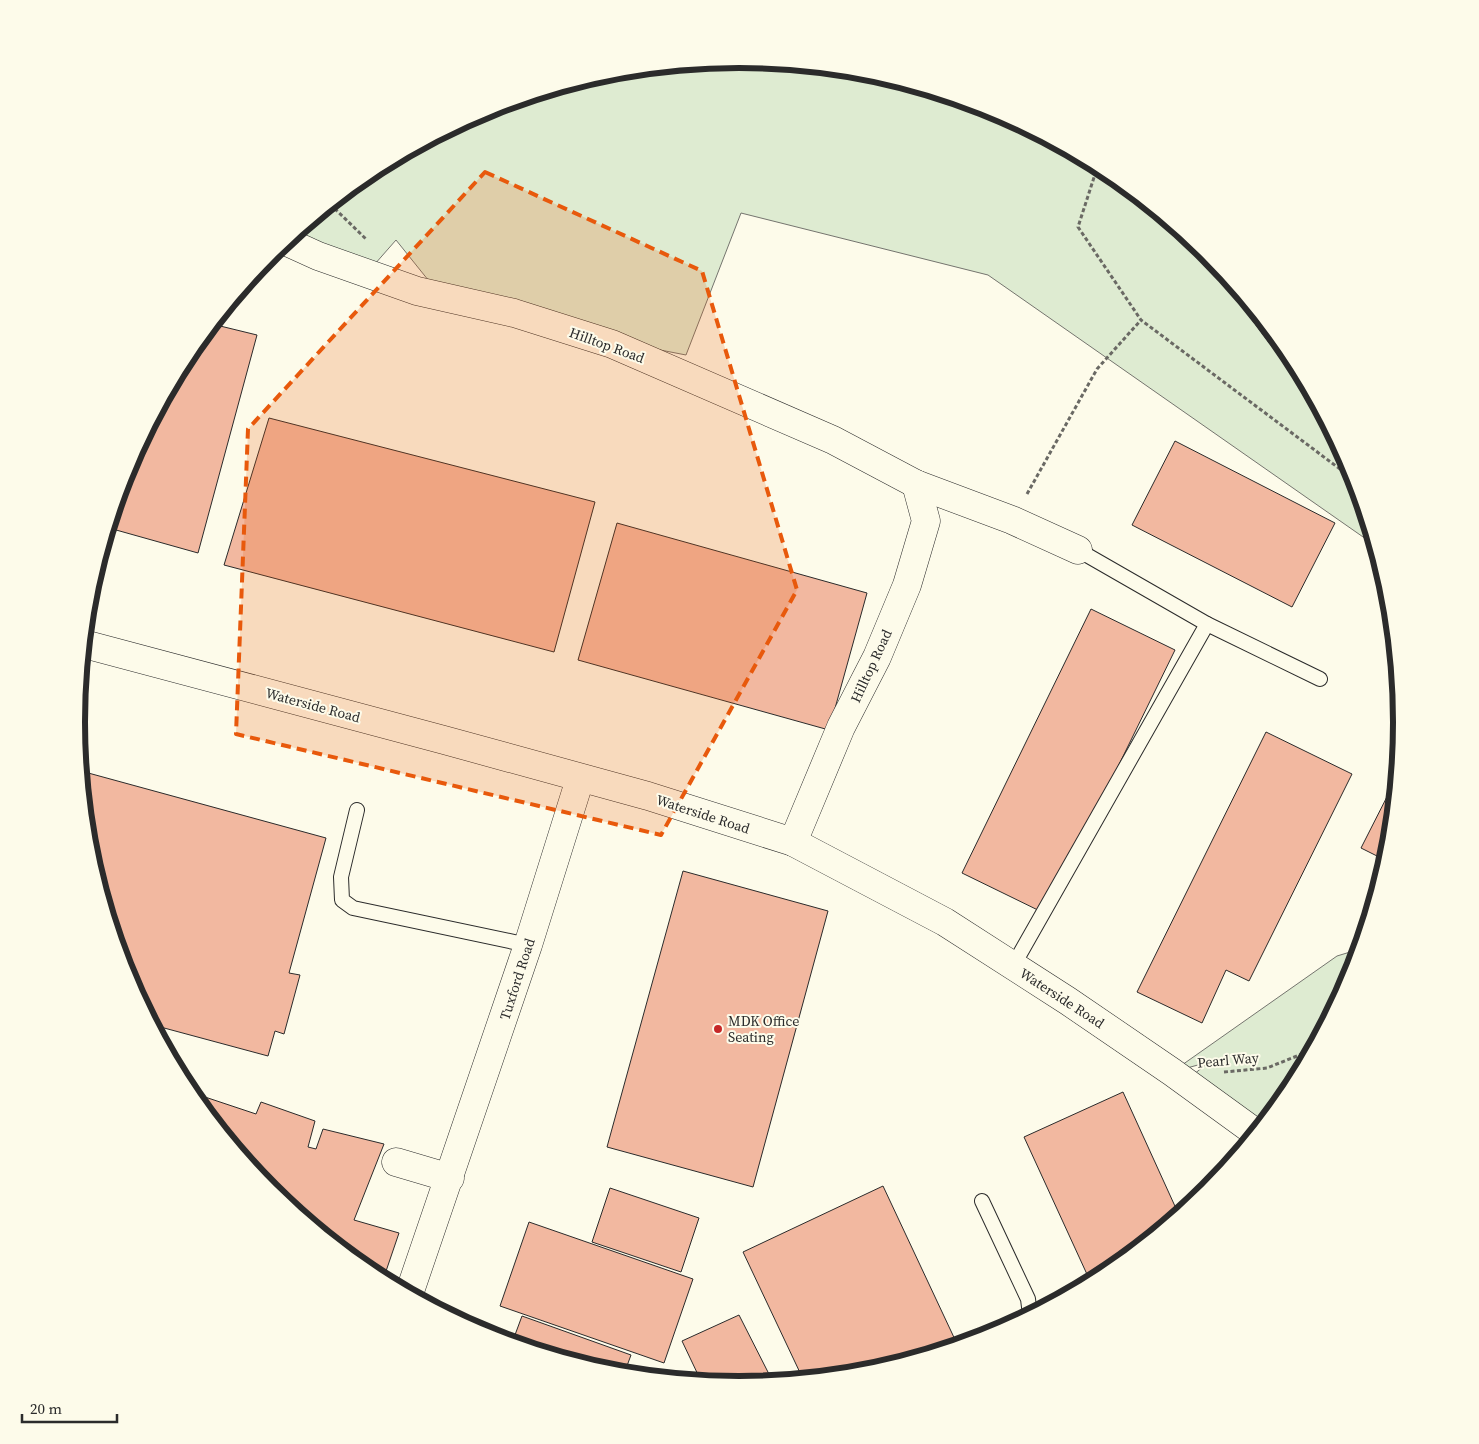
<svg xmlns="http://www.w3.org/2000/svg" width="1479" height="1444" font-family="'Source Serif 4',serif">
	<rect width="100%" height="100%" fill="#fdfbea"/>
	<g fill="#deebd1" stroke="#74746e">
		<path d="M740 59 869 72 994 109 1108 171 1209 253 1211 256 1210 264 1292 373 1303 376 1352 468 1376 546 988 275 741 213 686 355 588 336 441 296 396 240 367 273 288 239 371 170 486 109 610 71Z"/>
		<path d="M1360 949 1352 976 1291 1091 1259 1129 1193 1075 1209 1062 1172 1072 1337 956Z"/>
	</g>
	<path fill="#c7d0d0" stroke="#74746e" d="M1211 256 1291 354 1303 376 1292 373 1210 264Z"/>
	<g fill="#f2b8a0" stroke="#2b2b2b">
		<path d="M212 324 257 335 198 553 109 528 127 468 171 386 175 387 188 353Z"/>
		<path d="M269 418 595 502 554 652 224 565Z"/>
		<path d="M1175 441 1335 523 1292 607 1132 525Z"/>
		<path d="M617 523 867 593 829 730 578 660Z"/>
		<path d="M1091 609 1175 650 1046 914 962 873Z"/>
		<path d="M1266 732 1352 774 1249 981 1226 970 1202 1023 1137 992Z"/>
		<path d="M81 771 326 838 289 973 300 975 284 1034 275 1031 268 1056 153 1025 127 976 89 851Z"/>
		<path d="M1397 777 1390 852 1387 861 1361 848Z"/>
		<path d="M683 871 828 911 753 1187 607 1147Z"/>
		<path d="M190 1092 256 1114 261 1102 315 1121 308 1147 316 1149 323 1129 384 1144 354 1220 399 1233 383 1280 371 1273 270 1191Z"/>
		<path d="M1123 1092 1179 1215 1108 1274 1091 1283 1024 1137Z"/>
		<path d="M883 1186 958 1346 869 1373 803 1379 743 1252Z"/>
		<path d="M610 1188 699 1218 681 1272 592 1242Z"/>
		<path d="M529 1222 693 1279 664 1363 500 1306Z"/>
		<path d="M739 1315 773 1382 739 1385 716 1383 712 1376 701 1381 682 1341Z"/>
		<path d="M522 1316 631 1355 624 1374 610 1372 512 1343Z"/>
	</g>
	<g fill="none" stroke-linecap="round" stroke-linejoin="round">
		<defs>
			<g id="service">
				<path d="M1078 550 1207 624"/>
				<path d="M357 810 341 877 342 900 353 908 528 945"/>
				<path d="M1013 966 1207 624 1320 679"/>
				<path d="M982 1201 1028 1299 1030 1315"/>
			</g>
			<g id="minor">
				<path d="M285 241 318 256 417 291 514 313 612 344 833 440 916 484 1012 520 1078 550"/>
				<path d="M84 644 444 740 648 796 793 842 945 922 1068 1001 1172 1072 1256 1133"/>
				<path d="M793 842 841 727 877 657 907 585 926 521 916 484"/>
				<path d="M396 1162 450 1178"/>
				<path d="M409 1294 528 945 580 779"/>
			</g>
		</defs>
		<use href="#service" stroke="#2b2b2b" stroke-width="16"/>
		<use href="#minor" stroke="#2b2b2b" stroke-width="29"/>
		<g stroke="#6a6964" stroke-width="3" stroke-dasharray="4 2.5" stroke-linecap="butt">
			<path d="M1098 165 1078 227 1141 320 1356 481"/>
			<path d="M330 204 367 240"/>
			<path d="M1027 494 1097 369 1141 320"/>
			<path d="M1224 1072 1267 1068 1312 1050"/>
		</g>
		<use href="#service" stroke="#fdfbea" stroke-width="14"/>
		<use href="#minor" stroke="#fdfbea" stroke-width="28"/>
	</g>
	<path fill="#e8590c" fill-opacity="0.2" stroke="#e8590c" stroke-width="4" stroke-dasharray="10 6" stroke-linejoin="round" d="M485 172 702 271 797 590 661 835 236 734 248 429Z"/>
	<circle fill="#c62828" stroke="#fdfbea" stroke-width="2" cx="718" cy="1029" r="5"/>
	<g text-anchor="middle" stroke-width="4" stroke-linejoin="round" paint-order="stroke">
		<g font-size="14" fill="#2b2b2b" stroke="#fdfbea">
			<text transform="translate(607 345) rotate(20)" y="5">Hilltop Road</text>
			<text transform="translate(871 666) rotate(-65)" y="5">Hilltop Road</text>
			<text transform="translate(313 705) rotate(15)" y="5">Waterside Road</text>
			<text transform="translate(703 814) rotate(18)" y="5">Waterside Road</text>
			<text transform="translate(517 979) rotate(-72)" y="5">Tuxford Road</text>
			<text transform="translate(1062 998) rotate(33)" y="5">Waterside Road</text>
			<text transform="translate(1228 1060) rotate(-5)" y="5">Pearl Way</text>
		</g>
		<g font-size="14" fill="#2b2b2b" stroke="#fdfbea" text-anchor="start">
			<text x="728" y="1026">MDK Office<tspan x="728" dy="16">Seating</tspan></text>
		</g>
	</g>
	<path d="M0 0H1479V1444H0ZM85 722a654 654 0 1 1 1308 0a654 654 0 1 1-1308 0Z" fill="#fdfbea" fill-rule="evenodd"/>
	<path fill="none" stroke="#2b2b2b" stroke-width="6" d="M85 722a654 654 0 1 1 1308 0a654 654 0 1 1-1308 0Z"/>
	<path d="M22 1414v8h95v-8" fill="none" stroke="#2b2b2b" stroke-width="2.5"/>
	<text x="30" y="1414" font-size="15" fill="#2b2b2b" stroke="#fdfbea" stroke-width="4" paint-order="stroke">20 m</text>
</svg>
